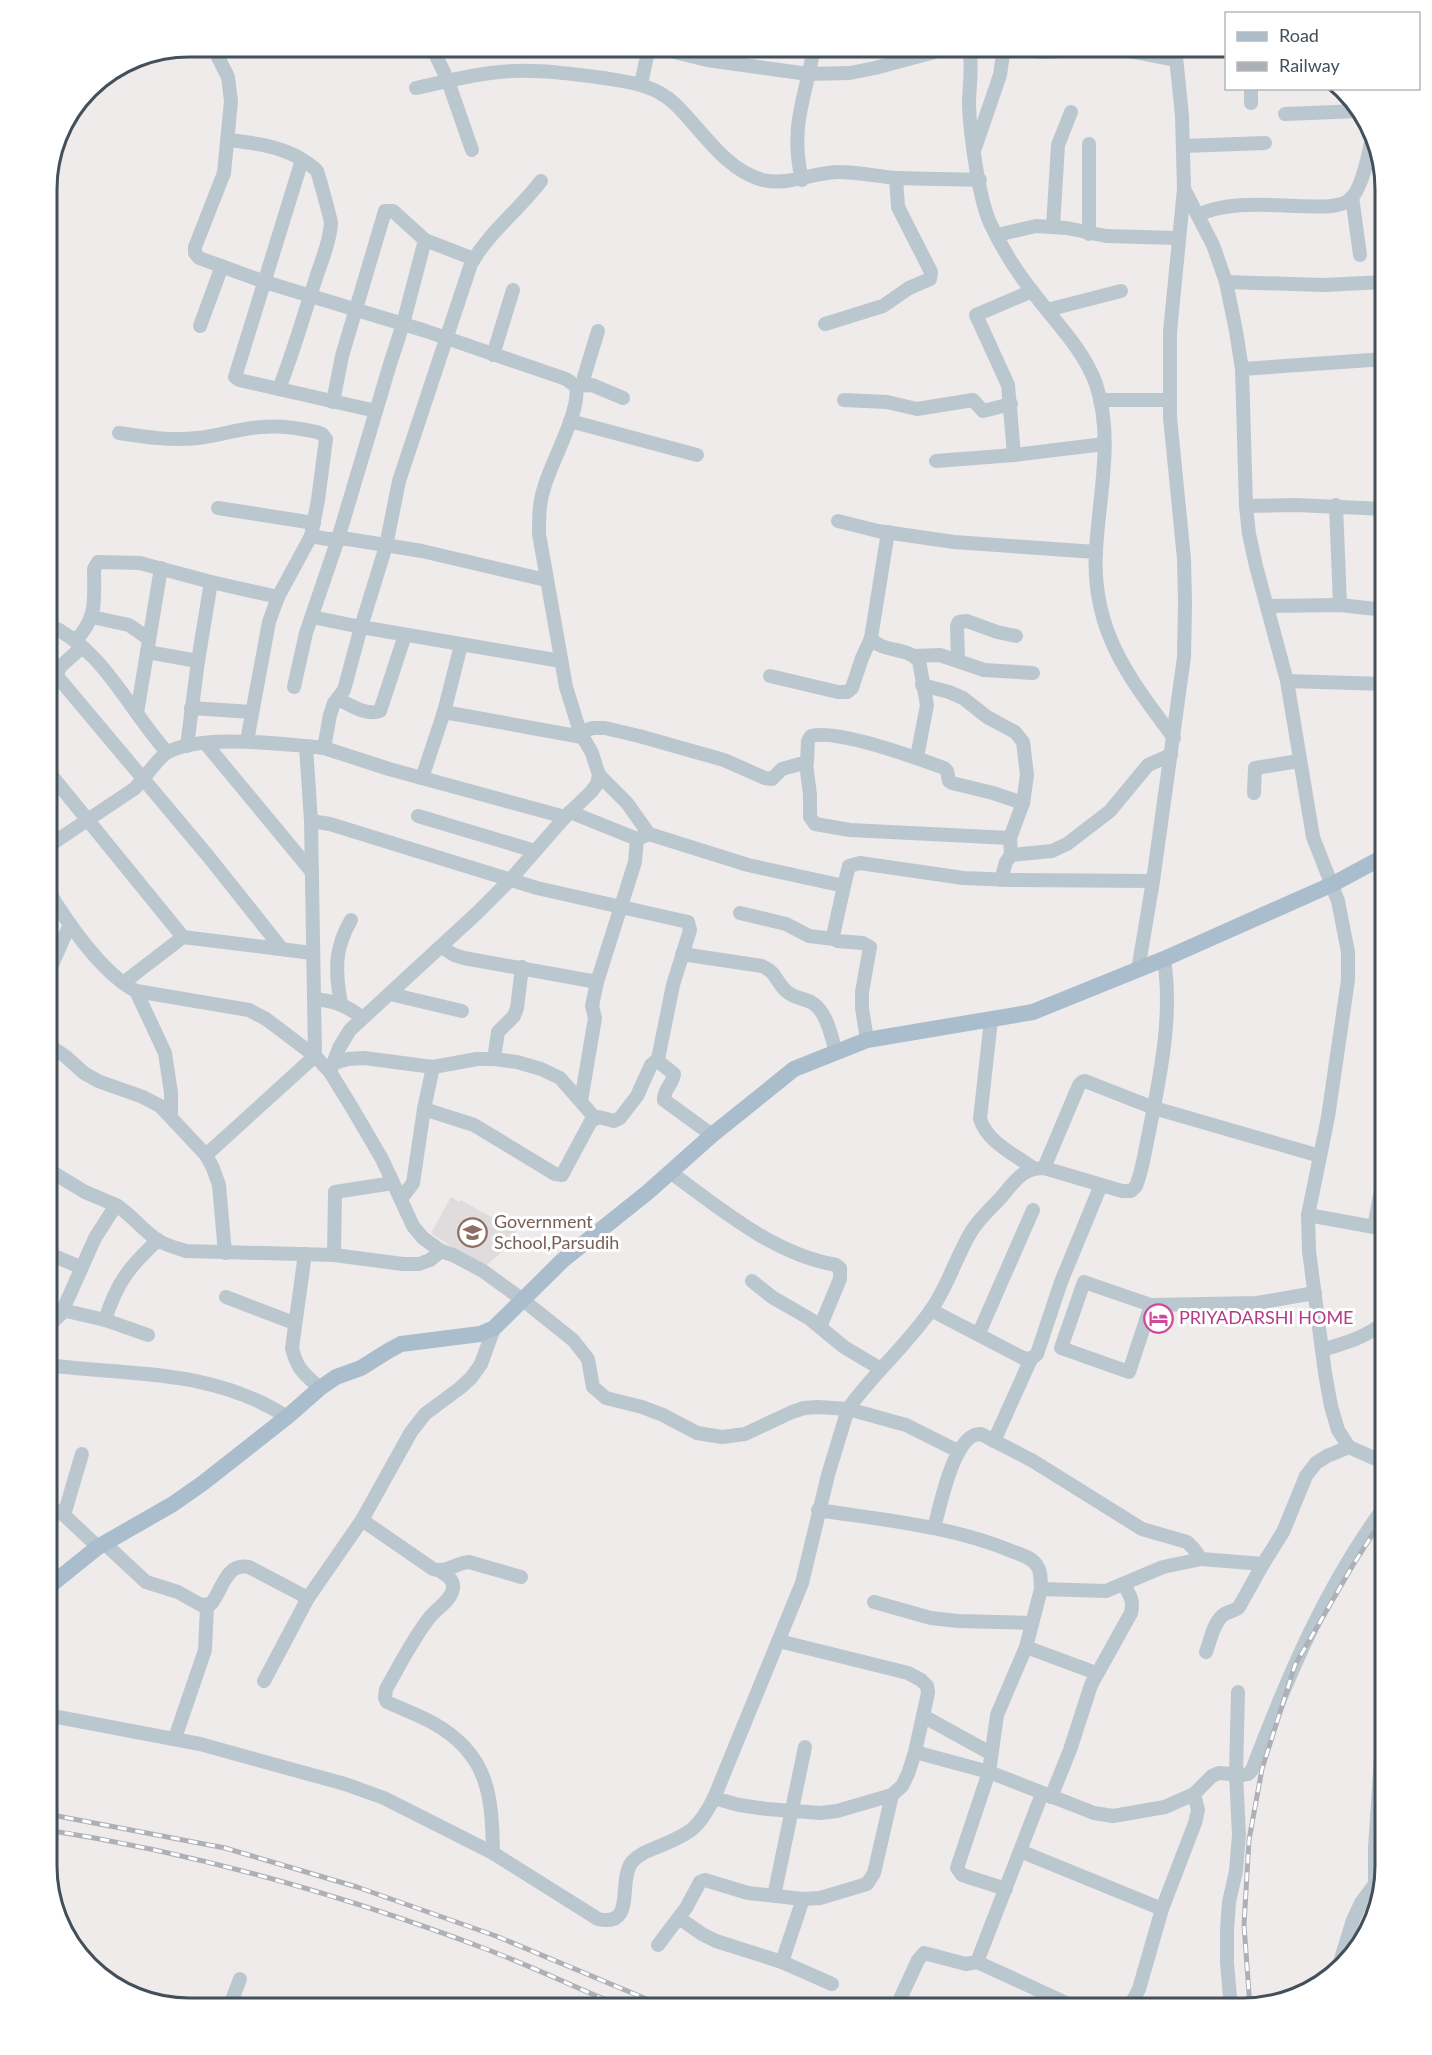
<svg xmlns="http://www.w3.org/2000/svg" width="1432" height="2055" font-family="Lato,sans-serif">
	<rect width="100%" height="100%" fill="#efebeb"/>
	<path fill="#e0dcdd" d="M451 1197 459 1202 461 1200 516 1231 508 1247 483 1268 431 1233Z"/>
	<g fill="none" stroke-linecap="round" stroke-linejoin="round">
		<g stroke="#bbc7cf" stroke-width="14">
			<path d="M432 47 448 81 472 150"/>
			<path d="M654 47 707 60 808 74 850 73 875 68 953 47"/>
			<path d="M969 47C973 66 969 86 969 105 970 133 979 201 991 225 1002 248 1016 271 1032 291 1054 321 1083 348 1096 384 1114 438 1099 495 1096 550 1091 630 1129 678 1174 738"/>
			<path d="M1019 47C1045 58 1070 47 1097 48 1124 49 1150 55 1176 60"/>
			<path d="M641 84 649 47"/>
			<path d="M416 88C448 81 481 72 514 71 544 70 574 74 604 78 630 82 655 85 675 104 702 130 725 170 763 180 790 186 813 172 839 172 859 172 879 177 898 178 925 179 952 179 980 180"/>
			<path d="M1251 103V88"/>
			<path d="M1285 114 1360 111"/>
			<path d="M228 140C253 143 275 145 298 157 304 161 312 165 317 171 318 173 331 220 331 223 330 242 321 262 315 281 303 318 293 353 279 389"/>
			<path d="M1183 146 1265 143"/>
			<path d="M975 148 1000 75 1004 47"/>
			<path d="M302 160 235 377 239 380 376 411"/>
			<path d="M802 180C789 125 806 98 814 47"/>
			<path d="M1184 189 1213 245 1226 282 1236 331 1242 369 1246 506 1249 534 1256 566 1287 681 1313 837 1338 901 1348 952V980L1328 1117 1308 1215 1309 1251 1325 1373 1331 1406 1338 1430 1349 1447 1385 1463"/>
			<path d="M1352 197 1360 255"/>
			<path d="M1198 215C1227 201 1266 205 1298 206 1312 206 1335 209 1348 201 1362 192 1369 153 1372 137"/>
			<path d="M1053 227 1058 145 1071 112"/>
			<path d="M1089 234V144"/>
			<path d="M997 235 1036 226 1067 228 1106 236 1178 238"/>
			<path d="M1226 282 1323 285 1385 282"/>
			<path d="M1047 310 1121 291"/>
			<path d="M825 324 883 306 909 288 930 279 931 272 898 207 896 178"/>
			<path d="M200 326 222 266"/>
			<path d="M493 355 513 290"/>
			<path d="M1242 369 1385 359"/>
			<path d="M585 385 584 377 598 331"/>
			<path d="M578 386 592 385 623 398"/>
			<path d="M844 400 887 402 917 409 973 400 983 411 1011 404"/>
			<path d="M1100 400H1170"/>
			<path d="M333 402 342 356 385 211H393L425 240 474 259"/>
			<path d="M570 421 697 455"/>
			<path d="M119 433C145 437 171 441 198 438 219 436 240 428 262 427 280 425 299 428 317 432L322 434 326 439 318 500 311 536 278 597 269 622 247 741"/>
			<path d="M1014 455 1008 385 976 315 1032 291"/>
			<path d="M936 461 1014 455 1104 444"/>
			<path d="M1336 505 1340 605"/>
			<path d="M1246 506 1296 505 1385 509"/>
			<path d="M218 508 314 523"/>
			<path d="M838 521 878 531 954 542 1096 552"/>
			<path d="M888 532 871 638C881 653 907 646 919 661L927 705 917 757"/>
			<path d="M311 536 327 539H348L422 551 546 580"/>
			<path d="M1268 606 1340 605 1385 610"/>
			<path d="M92 617 129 625 149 639"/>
			<path d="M312 617 361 627 561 661"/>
			<path d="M47 624C103 648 128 709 167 752"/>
			<path d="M75 641C98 618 94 599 94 569L98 562 140 563 211 582 278 597"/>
			<path d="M461 645 444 712 582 737"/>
			<path d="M147 652 198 661"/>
			<path d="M915 656 940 655 984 670 1033 673"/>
			<path d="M958 660 957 626 959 622 967 621 997 632 1016 636"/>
			<path d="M56 675 208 856 282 949"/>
			<path d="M770 676 838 692H847L852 688 862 658 871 638"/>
			<path d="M47 681 56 675 61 666 82 647"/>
			<path d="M1287 681 1385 684"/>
			<path d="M922 685 949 692 963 698 987 717 1015 732 1023 742 1027 775 1023 803 1010 838 1011 855"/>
			<path d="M294 687 306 633 338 539 390 364 403 324 425 240"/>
			<path d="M338 699C350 705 367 716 380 711L405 635"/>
			<path d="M191 708 252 712"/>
			<path d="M137 713 161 568"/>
			<path d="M580 732 593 728H605L639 736 724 760 765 778 772 779 782 769 807 762 808 741 811 736C837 729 917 758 944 768L947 771 949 781 952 783 993 793 1023 803"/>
			<path d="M206 744 312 872"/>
			<path d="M187 746 198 661 211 582"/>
			<path d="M324 748 330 715 334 703 344 690 361 627 386 546 399 481 471 264C489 232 519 210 541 181"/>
			<path d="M806 763 810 795V817L815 824 850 830 1010 838"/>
			<path d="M47 770 183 937 312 953"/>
			<path d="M599 775 627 803 649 834"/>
			<path d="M422 778 444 712"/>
			<path d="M1254 793 1255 768 1299 761"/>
			<path d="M570 812 637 839 649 834 748 865 844 886 833 936 837 941 863 943 870 947 862 992V1008L867 1040"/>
			<path d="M418 816 535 851"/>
			<path d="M311 821 330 824 537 888 688 922 690 930 673 985 658 1059 659 1062 674 1074C673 1084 663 1090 664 1100L712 1135"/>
			<path d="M47 847 134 789C144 780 158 757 168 752 201 735 270 743 306 746"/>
			<path d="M1001 880 1006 862 1011 855 1052 851 1067 844 1110 811 1148 765 1171 755"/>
			<path d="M844 886 849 866 860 863 963 878 1013 880 1153 881"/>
			<path d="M47 889C67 922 102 973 136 991L249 1010 266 1019 315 1056 330 1072 351 1106 382 1159 413 1226 423 1238 441 1251 453 1255 483 1271 523 1300 573 1340 588 1359 593 1387 606 1398 642 1407 663 1415 697 1433 722 1437 745 1434 792 1412 804 1408 818 1407 848 1409 828 1475 802 1583 714 1798 739 1805 767 1809 820 1813 837 1811 892 1795 902 1786 908 1774 915 1752 989 1772 997 1715 1026 1647 1041 1589 1106 1591 1163 1567 1201 1559 1263 1564 1283 1532 1306 1476 1316 1463 1327 1456 1349 1447"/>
			<path d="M740 913 786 924 809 936 834 939"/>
			<path d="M442 947 454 955 464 958 597 982 635 862 637 839"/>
			<path d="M682 954 762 966C777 973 775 980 785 990 791 997 802 998 811 1002 827 1011 831 1036 836 1052"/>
			<path d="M1138 970 1153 881 1184 657 1185 603 1184 559 1170 417V332L1184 189 1182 116 1175 47"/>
			<path d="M47 976 70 924"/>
			<path d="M123 983 183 937"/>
			<path d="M136 991 165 1053 171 1093V1116"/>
			<path d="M390 994 462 1011"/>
			<path d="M314 999C334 1001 347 1005 362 1018"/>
			<path d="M341 1004C335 971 334 949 351 920"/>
			<path d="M991 1020 980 1119C987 1142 1014 1154 1033 1168"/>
			<path d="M47 1044 65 1056 84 1073 98 1081 143 1097 160 1106 206 1155 213 1168 219 1185 225 1253"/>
			<path d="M494 1059 498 1032 514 1016 517 1008 522 967"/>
			<path d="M334 1063 348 1059 364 1058 433 1067 477 1059H494L517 1062 541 1069 560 1078 595 1118"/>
			<path d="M330 1072 339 1048 350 1030 477 913 510 880 565 817"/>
			<path d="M581 1101 595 1018 592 1006 597 982"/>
			<path d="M424 1109 474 1125 555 1174 562 1175 591 1121 599 1117 614 1121 620 1118 637 1096 651 1065 658 1059"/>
			<path d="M206 1155 315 1056 311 821 306 746 324 748 389 769 565 817 591 792 597 784 599 775 592 753 580 732 566 687 539 534C539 518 539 503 544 488 551 462 581 411 576 386L566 379 426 331 265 282 199 258 195 253V247L224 173 231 101 228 77 213 47"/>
			<path d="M1044 1168 1079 1085 1082 1082 1085 1081 1154 1108 1320 1156"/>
			<path d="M47 1169 85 1192 116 1205"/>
			<path d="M670 1172C721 1209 773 1254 836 1265L840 1268V1279L820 1327"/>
			<path d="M401 1199 413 1183 424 1109 433 1067"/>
			<path d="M1308 1215 1385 1229"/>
			<path d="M1374 1227 1385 1169"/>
			<path d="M47 1253 80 1267"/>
			<path d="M305 1254 292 1348C297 1369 304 1374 320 1388"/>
			<path d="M334 1255 335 1192 393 1183"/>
			<path d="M752 1281 772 1297 810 1319 844 1347 881 1369"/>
			<path d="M226 1297 294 1323"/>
			<path d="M1151 1305 1084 1282 1061 1348 1129 1372 1151 1305 1257 1303 1315 1293"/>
			<path d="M62 1310 105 1320 148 1335"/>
			<path d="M931 1310 1023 1358 1031 1359 1037 1354 1061 1282 1101 1185"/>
			<path d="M105 1320C117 1282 129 1267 158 1240"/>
			<path d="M47 1327 61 1314 95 1238 116 1205C132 1215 143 1231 159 1241 168 1246 177 1248 186 1251L334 1255 403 1264H419L430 1260 441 1251"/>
			<path d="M979 1333 1033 1210"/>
			<path d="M1322 1350C1346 1343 1366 1337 1385 1322"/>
			<path d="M47 1365C132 1376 211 1368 287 1417"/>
			<path d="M994 1441 1031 1359"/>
			<path d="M958 1451 906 1425 848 1409C873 1374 906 1346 931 1310 948 1286 956 1257 971 1232 980 1217 993 1207 1004 1194 1016 1179 1024 1168 1044 1168L1122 1191H1131L1136 1186C1143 1169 1145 1150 1149 1132 1160 1076 1173 1017 1164 959"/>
			<path d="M47 1506 64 1515 98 1547"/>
			<path d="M818 1510C884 1520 952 1526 1014 1552 1022 1555 1033 1558 1037 1566 1042 1572 1040 1581 1041 1589"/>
			<path d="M64 1515 82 1454"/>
			<path d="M362 1520 433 1569C447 1573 456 1563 469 1562L521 1577"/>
			<path d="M934 1528C940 1507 954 1432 981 1434L1033 1461 1142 1529 1187 1542 1194 1549 1201 1559"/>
			<path d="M104 1543 146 1582 178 1592 201 1605 211 1604C223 1589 226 1562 249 1567L308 1598"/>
			<path d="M440 1571C446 1575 454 1579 453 1588 452 1600 437 1608 430 1617 413 1638 400 1665 386 1689L385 1698 387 1702C402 1709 419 1715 433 1723 489 1754 492 1796 493 1853"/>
			<path d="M874 1602 931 1618 958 1621 1032 1623"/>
			<path d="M779 1641 908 1673 921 1680 927 1686 928 1693 915 1752"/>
			<path d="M1026 1647 1096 1673"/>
			<path d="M1206 1652C1210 1642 1213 1624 1222 1616 1227 1611 1234 1612 1239 1607L1263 1564"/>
			<path d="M264 1681 308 1598 362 1520 411 1432 425 1414 460 1388 471 1378 481 1364 494 1328"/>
			<path d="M47 1715 200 1744 345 1784 384 1798 493 1853 598 1919C637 1928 617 1880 632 1862 640 1853 650 1850 660 1846 691 1833 699 1828 714 1798"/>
			<path d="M923 1716 990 1753"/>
			<path d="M175 1738 205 1650 207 1606"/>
			<path d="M1051 1797 1070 1750 1091 1685 1131 1613C1134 1601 1130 1595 1124 1585"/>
			<path d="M1020 1851 1162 1909"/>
			<path d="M1006 1889 962 1875 957 1868 989 1772 1094 1813 1113 1816 1165 1807 1194 1794 1212 1776 1219 1773 1243 1775 1248 1774 1252 1770C1287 1678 1326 1585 1385 1506"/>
			<path d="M774 1896 805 1747"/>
			<path d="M679 1918 702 1934 716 1941 782 1962 832 1984"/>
			<path d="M658 1945 686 1908 700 1882 705 1880 748 1893 803 1899 820 1898 867 1884 874 1873 892 1795"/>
			<path d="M782 1962 803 1899"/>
			<path d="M977 1962 1075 2007"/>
			<path d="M1339 1965 1353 1920 1361 1903 1375 1884V1848L1385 1697"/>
			<path d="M229 2008 240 1979"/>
			<path d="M896 2008 918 1960 924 1953 966 1964 977 1962 1042 1794"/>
			<path d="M1129 2008 1139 1989 1162 1909 1195 1823 1198 1810 1194 1794"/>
			<path d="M1231 2008 1227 1963V1930L1229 1902 1236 1871 1239 1835 1236 1774 1238 1692"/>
		</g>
		<path stroke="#a9bdcd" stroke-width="16" d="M47 1588 98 1547 173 1504 203 1483 287 1417 320 1388 336 1377 361 1368 388 1351 401 1344 480 1334 494 1328 563 1260 648 1192 712 1135 794 1069 867 1040 1033 1012 1164 959 1333 884 1385 856"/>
		<defs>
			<g id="rail">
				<path d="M47 1814 225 1848 357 1887 496 1936 668 2008"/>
				<path d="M47 1830C195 1853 346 1896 486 1949 533 1967 579 1989 625 2008"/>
				<path d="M1250 2007 1244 1925 1249 1840 1262 1769 1295 1665 1353 1565 1385 1515"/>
			</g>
		</defs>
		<use href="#rail" stroke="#adb1b7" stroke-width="5"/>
		<use href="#rail" stroke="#fff" stroke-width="3" stroke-dasharray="9" stroke-linecap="butt"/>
	</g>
	<defs>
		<symbol id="school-ring" viewBox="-11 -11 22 22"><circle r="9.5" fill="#fff" stroke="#8d6e63" stroke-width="1.5"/><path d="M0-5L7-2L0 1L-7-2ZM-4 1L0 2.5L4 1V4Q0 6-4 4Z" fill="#8d6e63"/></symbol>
		<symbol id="hotel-ring" viewBox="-11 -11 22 22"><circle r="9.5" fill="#fff" stroke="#d1479c" stroke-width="1.5"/><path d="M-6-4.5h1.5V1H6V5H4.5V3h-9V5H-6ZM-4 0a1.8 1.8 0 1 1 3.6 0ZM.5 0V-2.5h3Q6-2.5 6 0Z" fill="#d1479c"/></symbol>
	</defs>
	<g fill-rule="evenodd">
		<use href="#school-ring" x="456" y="1216" width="33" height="33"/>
		<use href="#hotel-ring" x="1142" y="1302" width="33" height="33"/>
	</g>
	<g text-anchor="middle" stroke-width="6" stroke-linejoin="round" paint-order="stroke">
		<g font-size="18" fill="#785e54" stroke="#fff" text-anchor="start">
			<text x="494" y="1228">Government<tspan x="494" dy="21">School,Parsudih</tspan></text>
		</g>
		<g font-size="18" fill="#b23c85" stroke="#fff" text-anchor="start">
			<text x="1179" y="1324">PRIYADARSHI HOME</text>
		</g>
	</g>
	<path d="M0 0H1432V2055H0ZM189 57H1243A132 132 0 0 1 1375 189V1866A132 132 0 0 1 1243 1998H189A132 132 0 0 1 57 1866V189A132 132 0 0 1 189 57Z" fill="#fff" fill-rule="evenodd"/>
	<path fill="none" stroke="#43505a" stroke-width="3" d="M189 57H1243A132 132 0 0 1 1375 189V1866A132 132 0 0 1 1243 1998H189A132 132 0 0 1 57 1866V189A132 132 0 0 1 189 57Z"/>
	<rect x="1225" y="12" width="195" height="78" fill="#ffffff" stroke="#b4b9bd" stroke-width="1.5"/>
	<rect x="1237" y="32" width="30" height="9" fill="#a9bdcd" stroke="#b4b9bd" stroke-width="1.5"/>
	<text x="1279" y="42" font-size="18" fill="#43505a">Road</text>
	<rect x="1237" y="62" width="30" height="9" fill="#adb1b7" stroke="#b4b9bd" stroke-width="1.5"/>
	<text x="1279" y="72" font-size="18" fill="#43505a">Railway</text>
</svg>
